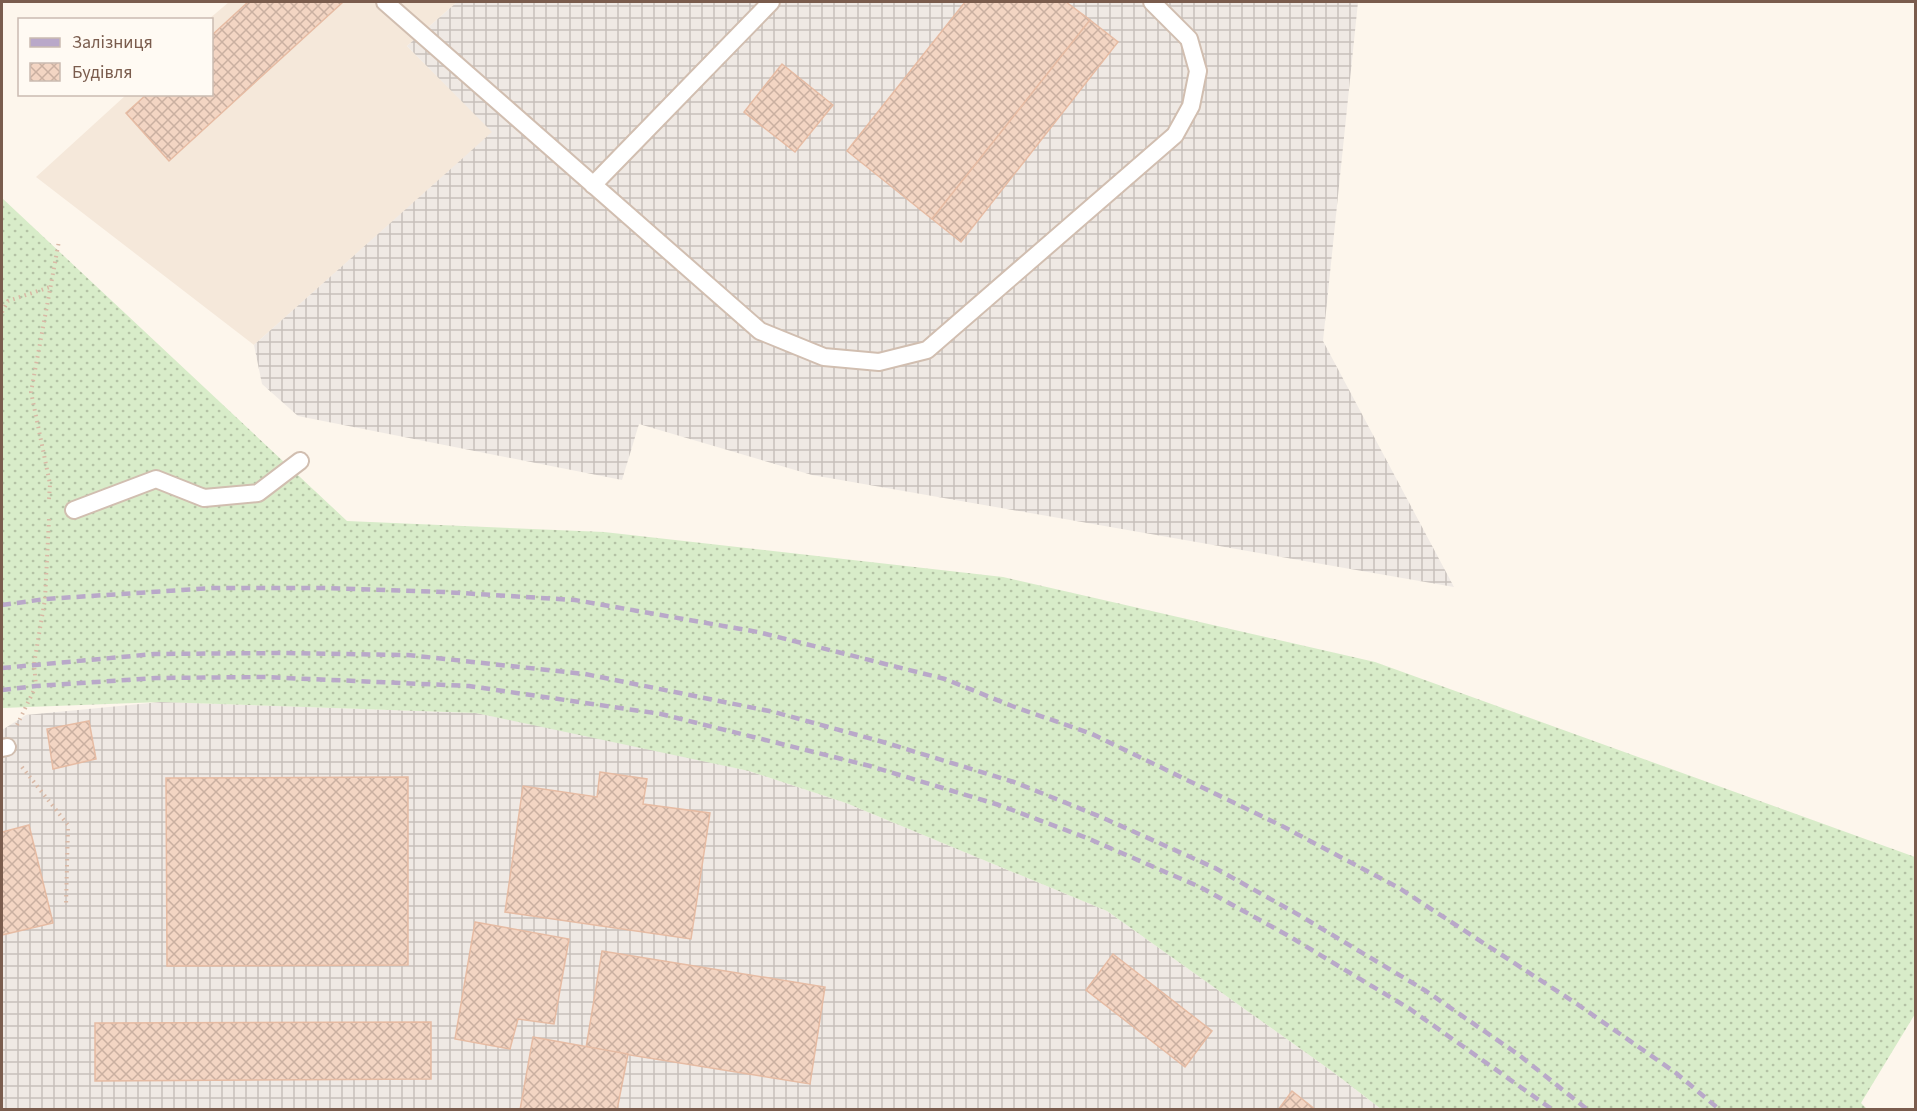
<svg xmlns="http://www.w3.org/2000/svg" width="1917" height="1111" font-family="'Source Sans 3',sans-serif">
	<defs>
		<pattern id="industrial-grid" width="8" height="8" patternUnits="userSpaceOnUse" patternTransform="scale(1.5)"><rect width="8" height="8" fill="#efe9e4"/><path d="M0 4h8M4 0v8" fill="none" stroke="#c7c0bb"/></pattern>
		<pattern id="grass-dots" width="8" height="8" patternUnits="userSpaceOnUse" patternTransform="scale(1.5)"><rect width="8" height="8" fill="#d8ecc9"/><path d="M2 2h.1M6 6h.1" fill="none" stroke="#b4c2a5" stroke-width="1.8" stroke-linecap="round"/></pattern>
		<pattern id="building-cross-hatch" width="8" height="8" patternUnits="userSpaceOnUse" patternTransform="scale(1.5)"><rect width="8" height="8" fill="#f3d5c3"/><path d="M0 0l8 8M0 8l8-8" fill="none" stroke="#cab0a1"/></pattern>
	</defs>
	<rect width="100%" height="100%" fill="#fdf6ec"/>
	<path fill="#f5e8da" d="M229 2H457L407 46 493 132 254 345 36 177 126 95 212 94V20L209 19Z"/>
	<g fill="url(#industrial-grid)">
		<path d="M457 2H1358L1323 341 1454 587 812 475 639 424 622 480 298 416 262 384 254 345 492 132 407 46Z"/>
		<path d="M161 702 476 713 597 737 749 771 846 803 1107 911 1333 1072 1381 1109 2 1110V730L26 715Z"/>
	</g>
	<path fill="url(#grass-dots)" d="M2 198 347 521 604 532 1003 577 1375 662 1915 857V1014L1861 1103 1867 1109H1381L1333 1072 1107 911 846 803 749 771 476 713 161 702 2 708Z"/>
	<g fill="url(#building-cross-hatch)" stroke="#e6bba3" stroke-width="1.5">
		<path d="M248 2H343L169 161 126 113 147 94H212V35Z"/>
		<path d="M965 2H1066L1090 20 932 219 847 151Z"/>
		<path d="M1090 20 1118 42 961 242 932 219Z"/>
		<path d="M782 64 833 105 795 152 744 112Z"/>
		<path d="M89 721 96 759 53 769 47 729Z"/>
		<path d="M600 772 647 779 643 804 710 813 691 939 505 912 523 786 597 797Z"/>
		<path d="M408 777V965L167 966 166 778Z"/>
		<path d="M29 825 53 923 2 935V832Z"/>
		<path d="M475 922 569 939 554 1024 518 1019 510 1049 455 1039Z"/>
		<path d="M602 951 825 987 810 1084 586 1048Z"/>
		<path d="M1113 954 1212 1031 1185 1067 1086 990Z"/>
		<path d="M431 1022V1079L95 1081V1023Z"/>
		<path d="M533 1037 628 1054 617 1110H520Z"/>
		<path d="M1292 1091 1316 1110H1278Z"/>
	</g>
	<g fill="none" stroke-linecap="round" stroke-linejoin="round">
		<defs>
			<g id="lane">
				<path d="M385 2 760 331 824 357 879 362 927 350 1175 135 1191 106 1198 71 1189 39 1152 2"/>
				<path d="M593 185 771 2"/>
				<path d="M74 510 156 479 204 498 258 493 300 461"/>
				<path d="M2 748 7 747"/>
			</g>
		</defs>
		<use href="#lane" stroke="#d1beb0" stroke-width="20"/>
		<g stroke="#d9b8a5" stroke-width="4" stroke-dasharray="1.5 4.5" stroke-linecap="butt">
			<path d="M2 312 8 301 50 287"/>
			<path d="M49 499 50 484 31 392 59 241"/>
			<path d="M17 725 36 686 34 664 45 599 49 519"/>
			<path d="M22 767 68 825 66 907"/>
		</g>
		<use href="#lane" stroke="#fff" stroke-width="16"/>
		<g stroke="#b9a8c9" stroke-width="4.5" stroke-dasharray="9 6" stroke-linecap="butt">
			<path d="M2 605 45 599 213 588H326L444 592 575 600 758 632 945 679 1012 706 1092 734 1282 826 1399 888 1577 1004 1676 1073 1720 1110"/>
			<path d="M2 668 154 654 284 653 408 655 585 674 774 712 883 742 1014 782 1101 817 1215 868 1299 915 1426 991 1519 1055 1588 1110"/>
			<path d="M2 690 36 686 156 678 264 677 469 686 661 714 870 766 999 805 1087 838 1200 887 1287 935 1410 1009 1553 1110"/>
		</g>
	</g>
	<rect width="1917" height="1111" fill="none" stroke="#7a5c4d" stroke-width="6"/>
	<rect x="18" y="18" width="195" height="78" fill="#fffaf3" stroke="#cabbb1" stroke-width="1.5"/>
	<rect x="30" y="38" width="30" height="9" fill="#b9a8c9" stroke="#cabbb1" stroke-width="1.5"/>
	<text x="72" y="48" font-size="18" fill="#7a5c4d">Залізниця</text>
	<rect x="30" y="63" width="30" height="18" fill="url(#building-cross-hatch)" stroke="#cabbb1" stroke-width="1.5"/>
	<text x="72" y="78" font-size="18" fill="#7a5c4d">Будівля</text>
</svg>
